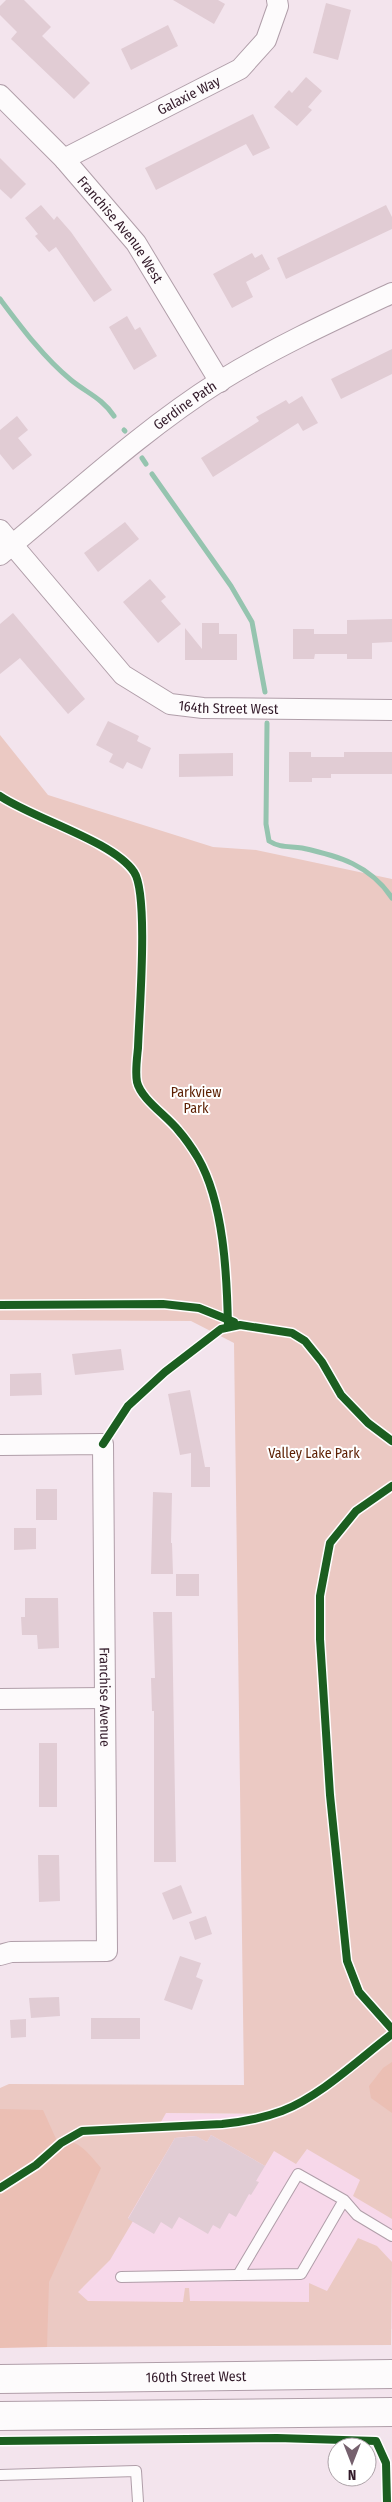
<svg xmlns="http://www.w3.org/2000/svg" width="392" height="2502" font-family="'Fira Sans Condensed',sans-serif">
	<rect width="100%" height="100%" fill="#f3e4ed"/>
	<path fill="#f7d8ea" d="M165 2113 392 2116V2329L47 2330Z"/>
	<path fill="#ebc9c3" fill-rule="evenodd" d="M0 735 48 795 213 847 256 850 392 879V2219L353 2196 360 2180 307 2149 296 2164 274 2151 265 2166 211 2135 207 2142 195 2136 175 2138 128 2218 133 2221 110 2260 78 2292 88 2301 183 2302 185 2288H189L190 2301 309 2302V2283L327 2291 358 2238 377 2246 392 2262 391 2345 47 2347V2331H0V2088L9 2084 244 2085 234 1343 191 1321 0 1320ZM166 2113 279 2114 280 2115 237 2125 157 2129Z"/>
	<g fill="#ebbfb4">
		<path d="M392 2062V2113L371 2098 369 2086 383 2068Z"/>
		<path d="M0 2109 43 2110 57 2141C78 2138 88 2153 101 2168L49 2282 47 2347 0 2348Z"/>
	</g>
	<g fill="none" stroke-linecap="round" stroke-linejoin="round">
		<g stroke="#95c4af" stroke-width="5">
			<path d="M0 299C21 327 44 358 71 380 87 393 102 398 114 416"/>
			<path d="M124 430 125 431"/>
			<path d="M142 458 146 464"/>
			<path d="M152 474 231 586 252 622 265 692"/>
			<path d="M267 723 266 824 269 841C280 848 290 846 302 848 339 856 370 865 392 898"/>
		</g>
	</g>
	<g fill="#e1ccd4">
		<path d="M6 0H24L51 27 42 36 90 83 74 99 11 39 17 32 0 15V6Z"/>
		<path d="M173 0H218L225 4 214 24Z"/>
		<path d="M326 3 351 10 338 60 313 53Z"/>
		<path d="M168 25 178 46 131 70 121 49Z"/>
		<path d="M306 77 322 91 308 107 312 110 297 126 274 107 289 90 292 93Z"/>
		<path d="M253 114 270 148 253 156 246 144 156 190 145 168Z"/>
		<path d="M0 158 26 184 11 199 0 189Z"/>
		<path d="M41 205 54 220 57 216 71 232 112 290 94 302 56 247 49 252 35 236 38 234 25 218Z"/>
		<path d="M386 205 392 217V229L286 279 277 258Z"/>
		<path d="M252 253 255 258 262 254 270 269 246 282 253 297 232 308 213 274Z"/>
		<path d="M127 316 135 330 140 327 157 356 134 370 109 327Z"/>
		<path d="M392 349V374L341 399 331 379Z"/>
		<path d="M302 396 318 423 303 431 298 423 213 477 201 458 259 421 256 417 286 400 289 404Z"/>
		<path d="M17 416 28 430 18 438 32 455 13 470 0 454V430Z"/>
		<path d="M125 522 139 539 98 572 84 553Z"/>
		<path d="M150 579 166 597 161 601 181 624 158 643 123 602Z"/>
		<path d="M13 613 85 699 68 714 20 658 0 674V624Z"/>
		<path d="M392 619V642L372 643V659H347V654H315L314 659H293V629H314V634H347V620Z"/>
		<path d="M202 623H219V634H237V660H185V628L202 649Z"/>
		<path d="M108 721 139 736 137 741 151 748 142 769 127 762 123 769 109 762 113 754 96 745Z"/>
		<path d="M289 752H311V757H344V752H392V774H331V778H312V782H289Z"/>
		<path d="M233 753V776L179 777V754Z"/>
		<path d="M121 1349 124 1370 75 1375 72 1354Z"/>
		<path d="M41 1373 42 1395 10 1396V1374Z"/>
		<path d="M190 1390 205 1467H210V1487H191V1453L180 1455 168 1394Z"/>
		<rect x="36" y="1489" width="21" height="31"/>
		<path d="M153 1492 172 1493 171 1543H172L173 1574H151Z"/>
		<path d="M14 1528H36V1549L14 1550Z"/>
		<rect x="176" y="1574" width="23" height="22"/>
		<path d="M25 1598H58L59 1648 38 1649 37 1635H22L21 1617H25Z"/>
		<path d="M153 1612H172L176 1862H154V1711H152L151 1678H155Z"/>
		<rect x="39" y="1743" width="18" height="64"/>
		<path d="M38 1855H59L60 1901 39 1902Z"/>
		<path d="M181 1885 192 1913 173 1920 162 1893Z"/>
		<path d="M206 1916 212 1934 195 1940 189 1922Z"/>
		<path d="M180 1956 201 1963 196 1977 203 1980 192 2010 164 2000Z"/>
		<path d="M59 1997 60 2016 31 2018 29 1998Z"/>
		<rect x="91" y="2018" width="49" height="21"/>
		<path d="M26 2019V2037L11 2038 10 2020Z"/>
		<path d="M211 2135 265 2166 256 2181 259 2182 251 2195 249 2194 236 2217 229 2213 220 2229 213 2225 208 2234 179 2217 172 2229 161 2222 154 2234 128 2219 175 2138 196 2136 207 2142Z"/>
	</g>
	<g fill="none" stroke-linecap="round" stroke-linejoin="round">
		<defs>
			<g id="lane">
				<path d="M344 2200 301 2274 238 2275 298 2174 344 2200 357 2215 392 2236"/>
				<path d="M121 2277 238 2275"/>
				<path d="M0 2475 136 2471 138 2502"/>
			</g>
			<g id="street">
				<path id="s1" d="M0 95 64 159 136 243 220 382"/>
				<path id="s2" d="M64 159 240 69 266 40 278 6 277 0"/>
				<path id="s3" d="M0 530 123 675 170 704 203 708 392 710"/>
				<path id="s4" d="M0 555C72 496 141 431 220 381 275 347 334 320 392 293"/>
				<path id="s5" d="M0 1445 103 1444 107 1951 11 1952 0 1955"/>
				<path d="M0 1699 105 1698"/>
			</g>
			<g id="secondary">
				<path id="s6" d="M0 2379 392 2374"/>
				<path d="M0 2416 392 2412"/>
			</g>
		</defs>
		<use href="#lane" stroke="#b09ea9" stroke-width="12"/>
		<use href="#street" stroke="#b09ea9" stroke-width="22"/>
		<use href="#secondary" stroke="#b09ea9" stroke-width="30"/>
		<use href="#lane" stroke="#fdfbfc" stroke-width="10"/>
		<use href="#street" stroke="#fdfbfc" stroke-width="20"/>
		<use href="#secondary" stroke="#fdfbfc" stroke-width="28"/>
		<defs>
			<g id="cycleway">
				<path d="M0 796C34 819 113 841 134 872 149 894 139 1014 138 1048 137 1058 135 1072 137 1082 141 1099 167 1116 178 1130 185 1138 192 1148 198 1158 224 1203 227 1276 228 1327"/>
				<path d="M0 1305 163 1304 199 1308 234 1322"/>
				<path d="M103 1444 128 1406 165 1372 221 1329 240 1325 292 1333 305 1341 322 1362 341 1395 368 1423 392 1441"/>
				<path d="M392 1486 356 1511 330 1543 320 1596V1639L330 1795 347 1961 359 1992 392 2029"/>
				<path d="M0 2188 36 2165 61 2143 82 2131 222 2124C243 2122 263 2118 282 2111 321 2096 359 2059 392 2034"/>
				<path d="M0 2441 277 2438 376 2441 386 2463 387 2502"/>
			</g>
		</defs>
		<use href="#cycleway" stroke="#fff" stroke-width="11"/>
		<use href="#cycleway" stroke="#1b5e20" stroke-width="8"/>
	</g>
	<g text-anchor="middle" stroke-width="4" stroke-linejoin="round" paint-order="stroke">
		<g font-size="14" fill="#321a29" stroke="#fff">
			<text dy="5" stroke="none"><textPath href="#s2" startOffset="140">Galaxie Way</textPath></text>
			<text dy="5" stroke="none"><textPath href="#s1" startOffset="181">Franchise Avenue West</textPath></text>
			<text dy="5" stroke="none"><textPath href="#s4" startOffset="238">Gerdine Path</textPath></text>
			<text dy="5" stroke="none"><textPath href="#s3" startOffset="304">164th Street West</textPath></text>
			<text dy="5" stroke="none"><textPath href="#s5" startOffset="356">Franchise Avenue</textPath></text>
			<text dy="5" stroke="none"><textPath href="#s6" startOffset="196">160th Street West</textPath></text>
		</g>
		<g font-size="14" fill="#5c1f02" stroke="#fff">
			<text x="196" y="1097">Parkview<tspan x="196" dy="16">Park</tspan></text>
			<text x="314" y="1458">Valley Lake Park</text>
		</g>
	</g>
	<g transform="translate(352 2462) rotate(180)"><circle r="24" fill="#ffffff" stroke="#ada3a9"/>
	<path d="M0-4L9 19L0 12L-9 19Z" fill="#76616e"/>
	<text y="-8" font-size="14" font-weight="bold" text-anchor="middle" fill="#321a29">N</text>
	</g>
</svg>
